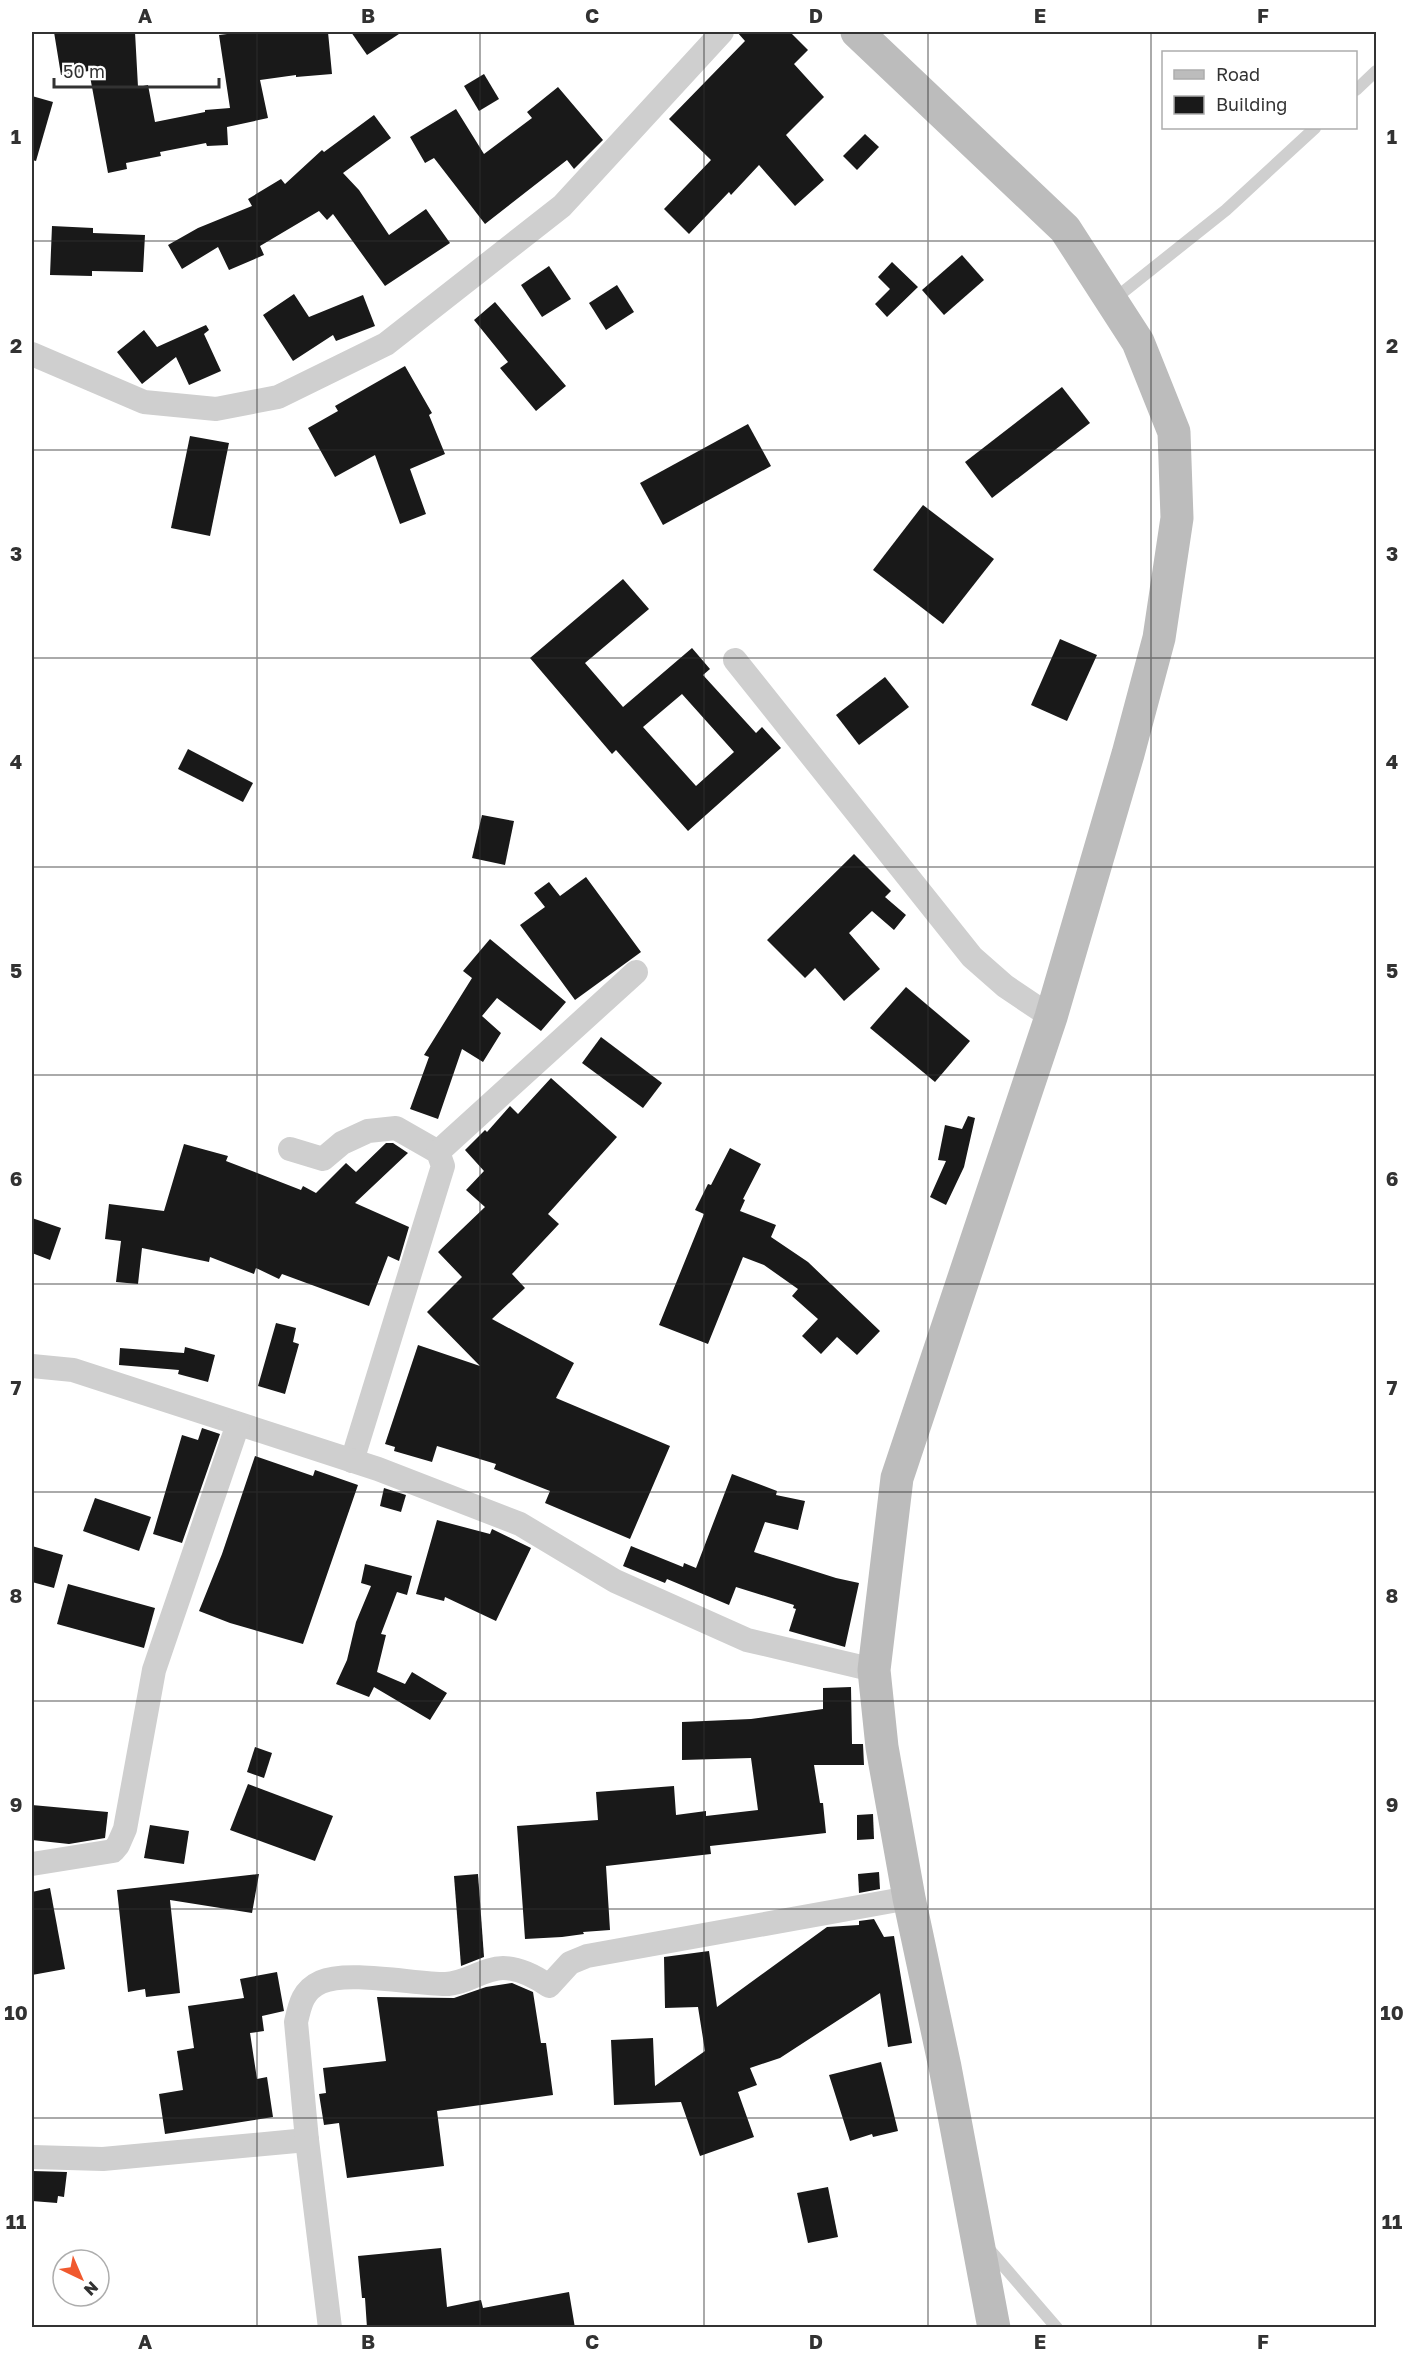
<svg xmlns="http://www.w3.org/2000/svg" width="1408" height="2359" font-family="'Golos Text',sans-serif">
	<rect width="100%" height="100%" fill="#fff"/>
	<g fill="#191919" fill-rule="evenodd">
		<path d="M54 32H135L138 87 148 85 155 122 205 112V110L230 108 219 35 243 32H328L332 74 296 77V75L260 80 268 118 227 127 228 145 207 146 206 143 160 152 161 156 126 163 127 169 108 173 89 71 61 75Z"/>
		<path d="M351 32H402L367 55Z"/>
		<path d="M737 32H790L808 50 794 64 824 97 786 135 824 180 795 206 759 165 731 195 729 192 689 234 664 209 711 160 669 119 745 41Z"/>
		<path d="M484 74 499 99 479 111 464 86Z"/>
		<path d="M558 87 603 140 574 169 567 160 485 224 434 158 425 163 410 137 456 109 484 154 532 118 527 112Z"/>
		<path d="M32 96 53 102 36 161 32 160Z"/>
		<path d="M374 115 391 138 343 173 359 190 389 235 426 209 450 243 385 286 333 214 327 220 319 211 260 246 264 255 229 270 218 247 182 269 168 245 198 228 252 206 248 199 281 179 285 184 322 150 324 152Z"/>
		<path d="M865 134 879 147 857 170 843 156Z"/>
		<path d="M52 226 93 228V233L145 235 143 272 92 271V276L50 275Z"/>
		<path d="M962 255 984 280 944 315 922 290Z"/>
		<path d="M892 262 918 287 887 317 875 304 890 289 878 277Z"/>
		<path d="M549 266 571 299 542 317 521 285Z"/>
		<path d="M617 285 634 312 606 330 589 303Z"/>
		<path d="M294 294 309 317 363 295 375 326 336 341 333 335 293 361 263 315Z"/>
		<path d="M495 302 566 386 536 411 500 368 508 362 474 320Z"/>
		<path d="M206 325 209 330 204 334 221 371 189 385 176 357 142 384 117 352 144 330 157 347Z"/>
		<path d="M405 366 432 413 429 415 445 454 410 469 426 514 400 524 375 455 335 477 308 428 338 411 335 406Z"/>
		<path d="M1062 387 1090 423 992 498 965 462Z"/>
		<path d="M748 424 771 466 663 525 640 483Z"/>
		<path d="M190 436 229 443 210 536 171 528Z"/>
		<path d="M923 505 994 559 943 624 873 570Z"/>
		<path d="M623 579 649 609 585 663 623 707 692 648 710 669 703 675 756 733 762 727 781 748 688 831 616 750 612 754 530 658ZM682 694 734 752 696 786 643 727Z"/>
		<path d="M1060 639 1097 655 1067 721 1031 705Z"/>
		<path d="M885 677 909 707 859 745 836 715Z"/>
		<path d="M188 749 253 783 243 802 178 769Z"/>
		<path d="M482 815 514 821 505 865 472 858Z"/>
		<path d="M854 854 891 891 885 897 906 915 894 930 872 911 849 933 880 969 844 1001 815 968 805 978 767 940Z"/>
		<path d="M586 877 641 952 575 1000 520 925 545 907 534 893 549 882 560 896Z"/>
		<path d="M490 939 566 1002 541 1031 497 998 482 1016 501 1033 483 1062 462 1049 438 1119 410 1109 429 1057 424 1055 472 978 463 971Z"/>
		<path d="M906 987 970 1041 935 1082 870 1028Z"/>
		<path d="M601 1037 662 1083 643 1108 582 1063Z"/>
		<path d="M551 1078 617 1137 548 1214 559 1224 512 1274 525 1288 492 1319 574 1363 556 1398 670 1446 630 1539 545 1503 550 1491 494 1469 496 1464 437 1446 432 1462 394 1451 395 1447 385 1444 418 1345 480 1366 427 1312 462 1277 438 1252 485 1207 466 1190 484 1171 465 1150 485 1130 487 1132 510 1106 518 1114Z"/>
		<path d="M968 1116 975 1118 964 1167 946 1205 930 1197 946 1161 938 1160 945 1125 962 1129Z"/>
		<path d="M386 1143H393L408 1153 355 1203 409 1227 399 1261 388 1256 369 1306 282 1274 279 1279 256 1268 254 1274 210 1257 209 1262 142 1248 138 1284 116 1282 121 1241 105 1239 109 1204 164 1211 184 1144 228 1156 226 1161 301 1190 303 1186 316 1193 346 1163 356 1172Z"/>
		<path d="M730 1148 761 1164 743 1199 745 1200 740 1211 776 1225 771 1237 808 1262 880 1331 857 1355 837 1337 821 1354 802 1336 818 1319 792 1296 798 1289 764 1265 743 1257 708 1344 659 1325 704 1214 695 1210 708 1184 711 1185Z"/>
		<path d="M32 1218 61 1228 50 1260 32 1253Z"/>
		<path d="M276 1323 296 1328 293 1342 299 1344 285 1394 258 1386Z"/>
		<path d="M185 1347 215 1355 208 1382 178 1374 179 1370 119 1365 120 1348 184 1353Z"/>
		<path d="M202 1428 220 1434 182 1543 153 1534 182 1435 198 1440Z"/>
		<path d="M255 1456 313 1476 315 1470 358 1485 303 1644 230 1623 199 1611 222 1554Z"/>
		<path d="M732 1474 777 1491 776 1495 805 1501 798 1530 765 1522 754 1552 836 1578 859 1583 845 1647 789 1631 796 1609 793 1608 794 1605 736 1587 729 1605 667 1579 665 1583 623 1566 631 1546 683 1567 684 1563 696 1568Z"/>
		<path d="M384 1488 406 1495 401 1512 380 1506Z"/>
		<path d="M95 1498 151 1517 139 1551 83 1531Z"/>
		<path d="M437 1520 490 1534 492 1529 531 1548 496 1621 445 1597 444 1601 416 1594Z"/>
		<path d="M32 1546 63 1555 54 1588 32 1582Z"/>
		<path d="M365 1564 412 1576 407 1595 397 1592 381 1634 386 1635 377 1672 405 1684 412 1672 447 1693 430 1720 374 1687 369 1697 336 1684 347 1660 356 1622 371 1586 361 1583Z"/>
		<path d="M68 1584 155 1608 144 1648 57 1624Z"/>
		<path d="M851 1687 852 1744H863L864 1765H814L820 1803H823L826 1833 710 1846 711 1854 606 1866 610 1930 583 1932 584 1934 562 1937 525 1939 517 1826 598 1820 596 1792 674 1786 676 1815 706 1811V1816L758 1810 751 1758 682 1760V1722L751 1719 823 1709V1688Z"/>
		<path d="M255 1747 272 1753 264 1778 247 1772Z"/>
		<path d="M248 1784 333 1816 315 1861 230 1830Z"/>
		<path d="M32 1805 108 1812 105 1838 69 1844 32 1840Z"/>
		<path d="M873 1814 874 1839 857 1840V1815Z"/>
		<path d="M150 1825 189 1831 184 1864 144 1858Z"/>
		<path d="M879 1872 880 1889 859 1893 858 1874Z"/>
		<path d="M259 1874 252 1913 170 1900 180 1993 146 1997 145 1989 128 1992 117 1890Z"/>
		<path d="M478 1874 484 1957 461 1966 454 1876Z"/>
		<path d="M50 1888 65 1969 32 1975V1892Z"/>
		<path d="M874 1919 884 1937 894 1936 912 2043 888 2047 880 1993 780 2058 750 2068 757 2085 738 2092 754 2137 700 2156 681 2102 614 2105 611 2040 653 2038 655 2086 705 2051 698 2007 665 2008 664 1957 709 1951 717 2007 827 1927 859 1925V1921Z"/>
		<path d="M277 1972 284 2011 262 2016 264 2031 250 2033 257 2079 267 2077 273 2117 165 2134 159 2094 183 2090 177 2051 194 2048 188 2006 244 1998 240 1979Z"/>
		<path d="M512 1983 533 1992 541 2043H546L553 2095 437 2111 444 2166 347 2178 339 2123 324 2125 319 2094 326 2093 323 2068 386 2061 377 1997 454 1998 486 1987Z"/>
		<path d="M881 2062 898 2131 873 2137 872 2134 850 2141 829 2075Z"/>
		<path d="M32 2171 67 2172 64 2197 58 2196 57 2203 32 2201Z"/>
		<path d="M828 2187 838 2237 808 2243 797 2193Z"/>
		<path d="M441 2248 447 2307 481 2300 483 2308 569 2292 575 2328H367L365 2298H362L358 2256Z"/>
	</g>
	<g fill="none" stroke-linecap="round" stroke-linejoin="round">
		<g stroke="#cfcfcf" stroke-width="12">
			<path d="M1356 90 1376 71"/>
			<path d="M1113 300 1226 210 1315 128"/>
			<path d="M988 2248 1057 2328"/>
		</g>
		<g stroke="#cfcfcf" stroke-width="24">
			<path d="M32 354 144 402 216 409 278 397 386 344 562 206 722 32"/>
			<path d="M735 660 972 957 1005 986 1051 1017"/>
			<path d="M290 1149 323 1159 342 1143 368 1131 396 1128 438 1152 443 1166 352 1461"/>
			<path d="M438 1152 636 972"/>
			<path d="M32 1366 73 1370 378 1469 520 1524 615 1581 747 1640 874 1670"/>
			<path d="M32 1864 113 1851 118 1845 125 1829 154 1670 238 1424"/>
			<path d="M32 2157 103 2159 307 2140"/>
			<path d="M330 2328 307 2140 296 2022C300 2004 303 1990 321 1982 347 1970 415 1984 445 1984 465 1984 484 1968 503 1968 520 1968 536 1977 549 1986L570 1963 587 1956 909 1898"/>
		</g>
		<path stroke="#bcbcbc" stroke-width="33" d="M857 32 1065 229 1138 342 1174 432 1177 518 1159 638 1128 754 1051 1017 897 1478 874 1670 882 1747 909 1898 945 2067 994 2328"/>
	</g>
	<path fill="none" stroke="#323232" stroke-width="1.5" stroke-opacity="0.55" d="M257 32V2328M480 32V2328M704 32V2328M928 32V2328M1151 32V2328M32 241H1376M32 450H1376M32 658H1376M32 867H1376M32 1075H1376M32 1284H1376M32 1492H1376M32 1701H1376M32 1909H1376M32 2118H1376"/>
	<rect width="1408" height="2359" fill="none" stroke="#ffffff" stroke-width="66"/>
	<rect x="1162" y="51" width="195" height="78" fill="#ffffff" stroke="#adadad" stroke-width="1.5"/>
	<rect x="1174" y="70" width="30" height="9" fill="#bcbcbc" stroke="#adadad" stroke-width="1.5"/>
	<text x="1216" y="81" font-size="18" fill="#323232">Road</text>
	<rect x="1174" y="96" width="30" height="18" fill="#191919" stroke="#adadad" stroke-width="1.5"/>
	<text x="1216" y="111" font-size="18" fill="#323232">Building</text>
	<g transform="translate(81 2278) rotate(136)"><circle r="28" fill="#ffffff" stroke="#adadad" stroke-width="1.5"/>
	<path d="M0-4.5L10 22L0 15L-10 22Z" fill="#f0592e"/>
	<text y="-9" font-size="16" font-weight="bold" text-anchor="middle" fill="#323232">N</text>
	</g>
	<path d="M54 78v9h165v-9" fill="none" stroke="#323232" stroke-width="3"/>
	<text x="63" y="78" font-size="18" fill="#323232" stroke="#ffffff" stroke-width="4.5" paint-order="stroke">50 m</text>
	<rect x="33" y="33" width="1342" height="2293" fill="none" stroke="#323232" stroke-width="2"/>
	<g font-size="20" text-anchor="middle" font-weight="bold" fill="#323232">
		<text x="145" y="23">A</text>
		<text x="368" y="23">B</text>
		<text x="592" y="23">C</text>
		<text x="816" y="23">D</text>
		<text x="1040" y="23">E</text>
		<text x="1263" y="23">F</text>
		<text x="16" y="144">1</text>
		<text x="1392" y="144">1</text>
		<text x="16" y="353">2</text>
		<text x="1392" y="353">2</text>
		<text x="16" y="561">3</text>
		<text x="1392" y="561">3</text>
		<text x="16" y="769">4</text>
		<text x="1392" y="769">4</text>
		<text x="16" y="978">5</text>
		<text x="1392" y="978">5</text>
		<text x="16" y="1186">6</text>
		<text x="1392" y="1186">6</text>
		<text x="16" y="1395">7</text>
		<text x="1392" y="1395">7</text>
		<text x="16" y="1603">8</text>
		<text x="1392" y="1603">8</text>
		<text x="16" y="1812">9</text>
		<text x="1392" y="1812">9</text>
		<text x="16" y="2020">10</text>
		<text x="1392" y="2020">10</text>
		<text x="16" y="2229">11</text>
		<text x="1392" y="2229">11</text>
		<text x="145" y="2349">A</text>
		<text x="368" y="2349">B</text>
		<text x="592" y="2349">C</text>
		<text x="816" y="2349">D</text>
		<text x="1040" y="2349">E</text>
		<text x="1263" y="2349">F</text>
	</g>
</svg>
